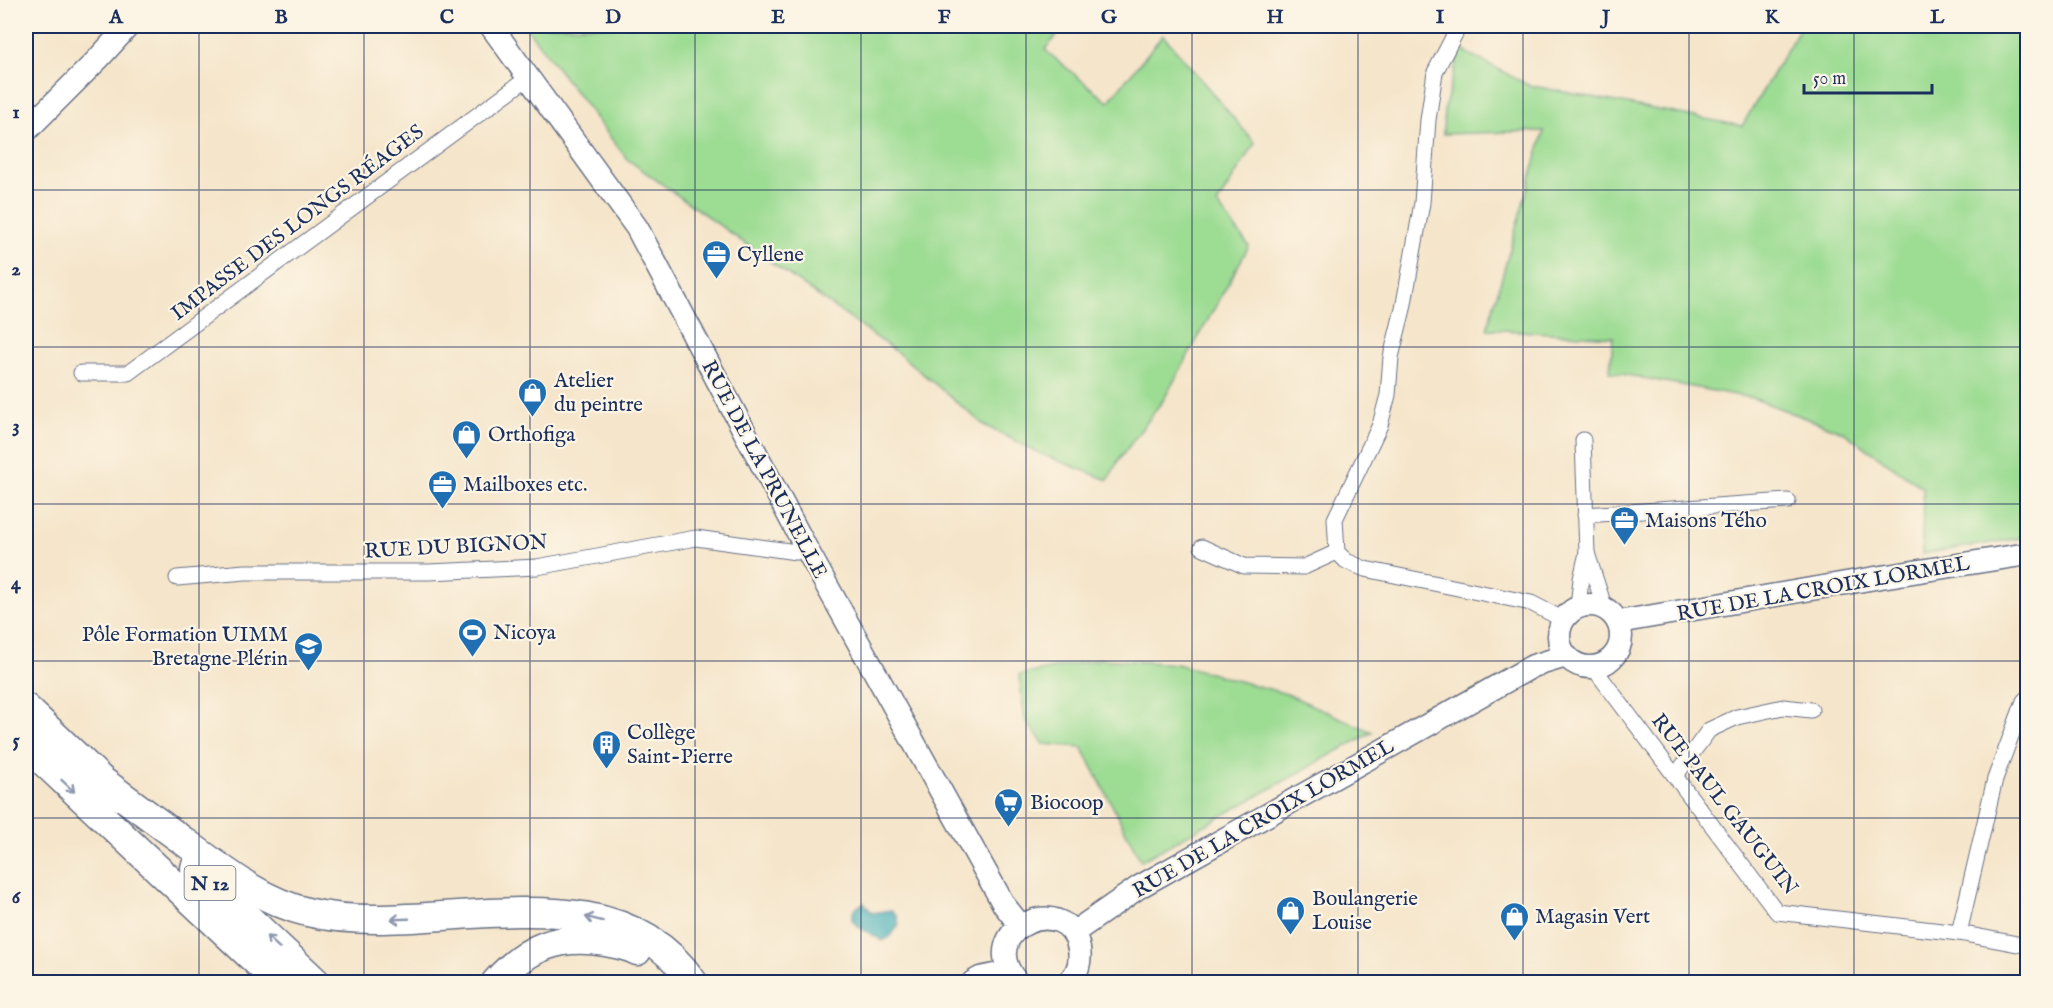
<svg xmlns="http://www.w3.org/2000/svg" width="2053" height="1008" font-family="'IM FELL English',serif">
	<rect width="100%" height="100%" fill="#fcf5e5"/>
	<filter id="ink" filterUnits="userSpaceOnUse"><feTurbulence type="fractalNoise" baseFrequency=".0167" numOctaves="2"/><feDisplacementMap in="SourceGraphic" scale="12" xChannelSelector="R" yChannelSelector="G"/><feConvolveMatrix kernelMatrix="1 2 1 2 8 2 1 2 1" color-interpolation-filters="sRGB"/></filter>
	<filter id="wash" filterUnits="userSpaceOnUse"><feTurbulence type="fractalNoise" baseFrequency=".008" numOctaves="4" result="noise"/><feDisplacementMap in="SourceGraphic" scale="24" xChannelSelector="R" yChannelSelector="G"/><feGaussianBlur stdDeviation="1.35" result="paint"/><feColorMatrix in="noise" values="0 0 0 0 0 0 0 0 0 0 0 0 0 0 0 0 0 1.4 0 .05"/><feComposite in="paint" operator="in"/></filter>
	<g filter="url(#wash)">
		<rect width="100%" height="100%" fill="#f5e5ca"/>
		<g fill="#9cdc93" stroke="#5c8678" stroke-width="1.5">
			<path d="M525 26H1064L1045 50 1108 102 1163 35 1255 143 1217 204 1249 246 1164 399 1118 461 1108 480 1041 454 984 425 898 353 627 159Z"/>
			<path d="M1801 26H2005L2027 33V537L1922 554 1923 488 1843 432 1752 398 1610 372 1613 337 1487 329 1544 131 1443 134 1444 111 1460 49 1528 85 1742 126Z"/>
			<path d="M1100 659 1177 664 1287 694 1372 732 1141 861 1082 747 1044 744 1025 720 1019 675Z"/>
		</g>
		<path fill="#39aab5" stroke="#2a6c8a" stroke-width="1.5" d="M864 903 872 913 891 910 897 916 899 925 890 937 883 941 860 928 852 920 854 909Z"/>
	</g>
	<g filter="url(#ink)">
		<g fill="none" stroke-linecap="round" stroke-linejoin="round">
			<defs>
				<g id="street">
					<path d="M1459 26 1435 72 1428 120 1422 203 1403 309 1391 357 1388 395 1380 425 1335 519 1337 552 1346 561 1365 569 1531 603 1564 620"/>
					<path d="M81 373H128L529 77"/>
					<path d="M1583 440 1587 553"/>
					<path d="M1585 515 1788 501"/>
					<path d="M1202 547 1244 566 1304 567 1337 552"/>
					<path d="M177 578 245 572H429L537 567 696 538 796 552 806 548"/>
					<path d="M1578 607 1581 579 1587 553 1605 609"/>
					<path d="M1593 667 1777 912 1959 933 2028 946"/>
					<path d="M1676 775 1709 730 1737 717 1783 707 1811 710"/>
					<path d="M1959 933 1995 779 2024 701 2028 697"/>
				</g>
				<g id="secondary">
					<path d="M491 26 637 228 806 548 1004 905 1020 925"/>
					<path d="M26 131 98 59 128 26"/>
					<circle cx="1590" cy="636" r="31"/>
					<path d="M1618 622 1881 577 2028 554"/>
					<path d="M1073 933 1139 887 1533 666 1566 656"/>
					<path d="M973 982 980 978 1009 972"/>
					<path d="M1017 982C971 928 1070 889 1079 949 1081 961 1078 974 1068 982"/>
				</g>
				<g id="highway">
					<path d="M26 708 118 796"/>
					<path d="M26 745 278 982"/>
					<path d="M105 783C133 804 161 825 189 845 226 872 262 901 307 912 428 942 609 859 693 982"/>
					<path d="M195 868 316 982"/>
					<path d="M496 982C527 947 559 934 605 942 616 944 628 946 637 951"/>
				</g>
			</defs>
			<use href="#street" stroke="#676f84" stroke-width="17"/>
			<use href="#secondary" stroke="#676f84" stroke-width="25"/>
			<use href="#highway" stroke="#676f84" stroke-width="31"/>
			<use href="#street" stroke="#fff" stroke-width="15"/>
			<use href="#secondary" stroke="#fff" stroke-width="22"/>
			<use href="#highway" stroke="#fff" stroke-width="28"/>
		</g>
		<defs><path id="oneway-shaft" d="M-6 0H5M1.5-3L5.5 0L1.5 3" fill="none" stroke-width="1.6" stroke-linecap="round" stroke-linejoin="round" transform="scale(1.5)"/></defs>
		<g stroke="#8d97ae">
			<use href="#oneway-shaft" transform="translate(68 786) rotate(43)"/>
			<use href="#oneway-shaft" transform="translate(400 919) rotate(178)"/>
			<use href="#oneway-shaft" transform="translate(594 919) rotate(-166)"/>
			<use href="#oneway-shaft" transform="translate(273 942) rotate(-137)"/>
		</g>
	</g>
	<path fill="none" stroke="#1b2f5e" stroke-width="1.5" stroke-opacity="0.55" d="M199 26V982M364 26V982M530 26V982M695 26V982M861 26V982M1026 26V982M1192 26V982M1358 26V982M1523 26V982M1689 26V982M1854 26V982M26 190H2028M26 347H2028M26 504H2028M26 661H2028M26 818H2028"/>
	<defs>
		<symbol id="office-pin" viewBox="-11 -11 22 30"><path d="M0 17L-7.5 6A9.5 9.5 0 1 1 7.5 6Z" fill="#1f6fb2" stroke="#fcf5e5"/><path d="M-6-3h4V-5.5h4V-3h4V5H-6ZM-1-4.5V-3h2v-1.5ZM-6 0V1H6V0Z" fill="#fff"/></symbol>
		<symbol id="shop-pin" viewBox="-11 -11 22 30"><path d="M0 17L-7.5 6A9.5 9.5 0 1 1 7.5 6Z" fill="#1f6fb2" stroke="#fcf5e5"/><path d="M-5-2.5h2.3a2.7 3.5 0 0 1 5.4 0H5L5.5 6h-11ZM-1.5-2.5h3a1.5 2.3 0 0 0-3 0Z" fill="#fff"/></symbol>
		<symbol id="stadium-pin" viewBox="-11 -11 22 30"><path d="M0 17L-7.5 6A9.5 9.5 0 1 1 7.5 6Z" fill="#1f6fb2" stroke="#fcf5e5"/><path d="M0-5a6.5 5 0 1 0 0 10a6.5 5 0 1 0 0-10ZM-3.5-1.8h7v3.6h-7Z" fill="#fff"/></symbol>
		<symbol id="school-pin" viewBox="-11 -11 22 30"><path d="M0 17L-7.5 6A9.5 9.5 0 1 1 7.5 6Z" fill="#1f6fb2" stroke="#fcf5e5"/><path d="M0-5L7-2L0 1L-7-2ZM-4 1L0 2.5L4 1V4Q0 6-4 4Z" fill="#fff"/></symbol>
		<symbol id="building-pin" viewBox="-11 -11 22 30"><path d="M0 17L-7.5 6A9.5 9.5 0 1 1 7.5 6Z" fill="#1f6fb2" stroke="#fcf5e5"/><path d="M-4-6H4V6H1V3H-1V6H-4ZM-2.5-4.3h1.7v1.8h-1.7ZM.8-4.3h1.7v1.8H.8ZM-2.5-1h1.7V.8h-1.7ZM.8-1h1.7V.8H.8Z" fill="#fff"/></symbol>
		<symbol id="supermarket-pin" viewBox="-11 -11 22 30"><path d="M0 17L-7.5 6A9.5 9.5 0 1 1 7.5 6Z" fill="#1f6fb2" stroke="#fcf5e5"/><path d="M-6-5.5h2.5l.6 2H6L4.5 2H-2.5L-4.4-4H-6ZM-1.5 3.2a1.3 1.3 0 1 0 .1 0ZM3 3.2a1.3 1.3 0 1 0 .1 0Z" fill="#fff"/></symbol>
	</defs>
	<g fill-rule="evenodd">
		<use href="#office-pin" x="700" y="238" width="33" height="45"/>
		<use href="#shop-pin" x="516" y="376" width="33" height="45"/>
		<use href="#shop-pin" x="450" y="418" width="33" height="45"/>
		<use href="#office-pin" x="426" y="468" width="33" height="45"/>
		<use href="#office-pin" x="1608" y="504" width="33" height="45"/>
		<use href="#stadium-pin" x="456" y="616" width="33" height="45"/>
		<use href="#school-pin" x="292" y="630" width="33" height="45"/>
		<use href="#building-pin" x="590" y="728" width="33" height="45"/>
		<use href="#supermarket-pin" x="992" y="786" width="33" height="45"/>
		<use href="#shop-pin" x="1274" y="894" width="33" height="45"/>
		<use href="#shop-pin" x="1498" y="900" width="33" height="45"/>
	</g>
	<g text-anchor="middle" stroke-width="4.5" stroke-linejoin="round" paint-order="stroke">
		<rect fill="#fcf5e5" stroke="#5e6a86" stroke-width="1.5" x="184.5" y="866" width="51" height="34" rx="4.5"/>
		<g font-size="20" font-weight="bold" fill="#1b2f5e">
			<text x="210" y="890">N 12</text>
		</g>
		<g font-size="21" fill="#1b2f5e" stroke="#fcf5e5">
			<text transform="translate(297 222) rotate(-37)" y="7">IMPASSE DES LONGS RÉAGES</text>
			<text transform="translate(765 469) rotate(62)" y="7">RUE DE LA PRUNELLE</text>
			<text transform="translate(456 546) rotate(-3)" y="7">RUE DU BIGNON</text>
			<text transform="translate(1823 588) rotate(-10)" y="7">RUE DE LA CROIX LORMEL</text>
			<text transform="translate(1725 804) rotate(52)" y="7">RUE PAUL GAUGUIN</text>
			<text transform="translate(1263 818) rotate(-30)" y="7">RUE DE LA CROIX LORMEL</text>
		</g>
		<g font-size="21" fill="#1b2f5e" stroke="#fcf5e5" text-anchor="start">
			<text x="737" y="261">Cyllene</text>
			<text x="554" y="387">Atelier<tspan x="554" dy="24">du peintre</tspan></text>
			<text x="488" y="441">Orthofiga</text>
			<text x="463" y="491">Mailboxes etc.</text>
			<text x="1645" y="527">Maisons Tého</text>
			<text x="493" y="639">Nicoya</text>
			<text x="288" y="641" text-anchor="end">Pôle Formation UIMM<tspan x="288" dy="24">Bretagne Plérin</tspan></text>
			<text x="627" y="739">Collège<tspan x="627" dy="24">Saint-Pierre</tspan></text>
			<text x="1030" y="809">Biocoop</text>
			<text x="1312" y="905">Boulangerie<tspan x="1312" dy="24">Louise</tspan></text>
			<text x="1535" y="923">Magasin Vert</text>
		</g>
	</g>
	<rect width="2053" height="1008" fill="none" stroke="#fcf5e5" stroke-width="66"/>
	<path d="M1804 84v9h128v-9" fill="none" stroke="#1b2f5e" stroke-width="3"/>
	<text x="1813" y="84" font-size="18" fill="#1b2f5e" stroke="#fcf5e5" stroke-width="4.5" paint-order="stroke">50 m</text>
	<rect x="33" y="33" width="1987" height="942" fill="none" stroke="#1b2f5e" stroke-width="2"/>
	<g font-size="20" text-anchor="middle" font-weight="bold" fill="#1b2f5e">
		<text x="116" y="23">A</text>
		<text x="281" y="23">B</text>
		<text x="447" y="23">C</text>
		<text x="613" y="23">D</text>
		<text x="778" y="23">E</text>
		<text x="944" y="23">F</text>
		<text x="1109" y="23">G</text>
		<text x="1275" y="23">H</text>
		<text x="1440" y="23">I</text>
		<text x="1606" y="23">J</text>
		<text x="1772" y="23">K</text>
		<text x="1937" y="23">L</text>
		<text x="16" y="118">1</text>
		<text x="16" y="275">2</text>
		<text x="16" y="432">3</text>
		<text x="16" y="589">4</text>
		<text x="16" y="746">5</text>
		<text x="16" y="903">6</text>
	</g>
</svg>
